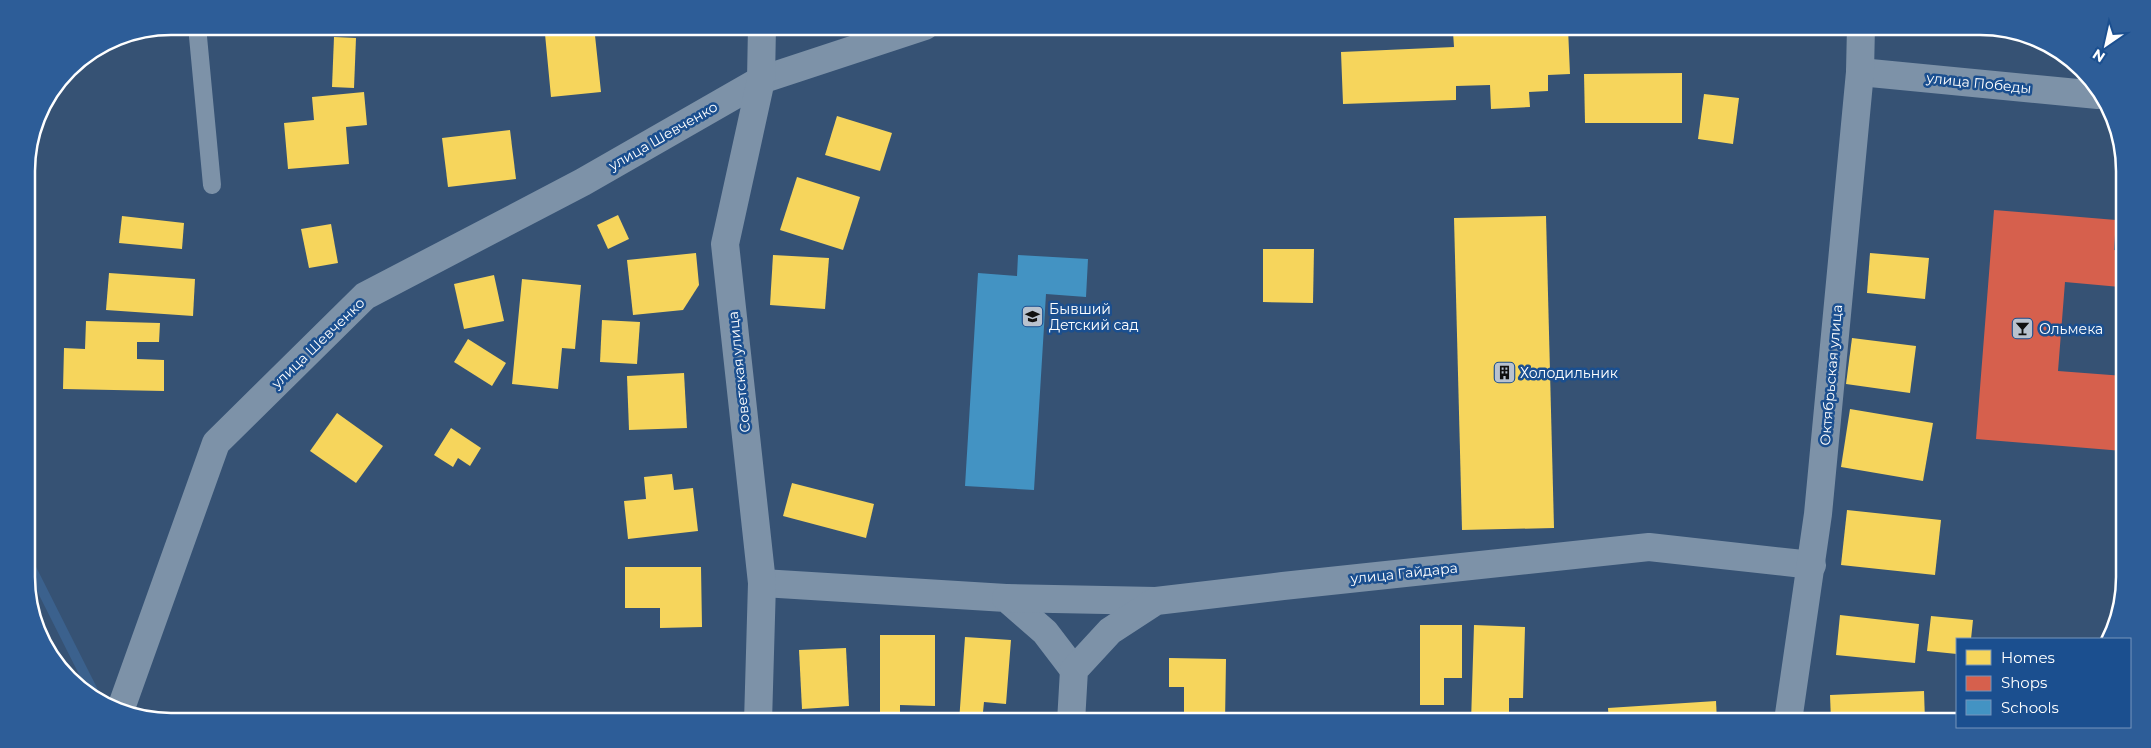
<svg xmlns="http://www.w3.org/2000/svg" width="2151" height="748" font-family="Montserrat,sans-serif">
	<rect width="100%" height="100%" fill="#365274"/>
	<g fill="#f6d55c">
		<path d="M531 26H594L601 92 551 97 545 34 531 35Z"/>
		<path d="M1568 28 1570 74 1548 75V91L1529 92 1530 107 1491 109 1490 85 1456 86V100L1343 104 1341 52 1454 47 1453 32Z"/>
		<path d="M334 37 356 38 354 88 332 87Z"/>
		<path d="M1682 73V123H1585L1584 74Z"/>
		<path d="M364 92 367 125 346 127 349 164 288 169 284 123 314 120 312 97Z"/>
		<path d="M1704 94 1739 98 1733 144 1698 139Z"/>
		<path d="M837 116 892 133 880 171 825 155Z"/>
		<path d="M510 130 516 179 448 187 442 138Z"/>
		<path d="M797 177 860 197 843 250 780 230Z"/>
		<path d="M618 215 629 239 608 249 597 225Z"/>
		<path d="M122 216 184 223 182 249 119 243Z"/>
		<path d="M1546 216 1554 528 1462 530 1454 218Z"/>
		<path d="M331 224 338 263 309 268 301 229Z"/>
		<path d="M1263 249H1314L1313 303 1263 302Z"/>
		<path d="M696 253 699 285 683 310 633 315 627 260Z"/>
		<path d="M1870 253 1929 258 1925 299 1867 293Z"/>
		<path d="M773 255 829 258 825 309 770 305Z"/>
		<path d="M2122 257H2124V288L2120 287Z"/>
		<path d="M109 273 195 279 193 316 106 310Z"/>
		<path d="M494 275 504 321 464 329 454 284Z"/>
		<path d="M522 279 581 285 575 349 562 348 558 389 512 384Z"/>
		<path d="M602 320 640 322 637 364 600 362Z"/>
		<path d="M86 321 160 323 159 342H137V359L164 360V391L63 389 64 348 85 349Z"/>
		<path d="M1852 338 1916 346 1910 393 1846 384Z"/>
		<path d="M468 339 506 363 492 386 454 362Z"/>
		<path d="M684 373 687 428 629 430 627 376Z"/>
		<path d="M1850 409 1933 423 1923 481 1841 467Z"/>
		<path d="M337 413 383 446 356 483 310 451Z"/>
		<path d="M451 428 481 448 470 466 458 458 453 467 434 455Z"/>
		<path d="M672 474 674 490 693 488 698 531 628 539 624 501 646 499 644 477Z"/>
		<path d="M792 483 874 504 866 538 783 516Z"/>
		<path d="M1847 510 1941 520 1935 575 1841 565Z"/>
		<path d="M625 567H701L702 627 660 628V608H625Z"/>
		<path d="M1840 615 1919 624 1915 663 1836 655Z"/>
		<path d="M1931 616 1973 620 1971 639H1957V654L1927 651Z"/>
		<path d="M1420 625H1462V678H1444V705H1420Z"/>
		<path d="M1474 625 1525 627 1523 698H1509V722H1471Z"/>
		<path d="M880 635H935V706L900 705V722H880Z"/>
		<path d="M965 637 1011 640 1006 704 984 702 982 722H959Z"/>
		<path d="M846 648 849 706 802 709 799 650Z"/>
		<path d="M1169 658 1226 659 1225 722H1123V718H1184V687H1169Z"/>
		<path d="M1924 691 1925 721H1831L1830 695Z"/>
		<path d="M1716 701 1717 721 1609 722 1608 708Z"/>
		<path d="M646 717 670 721V722H645Z"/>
		<path d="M1310 717 1394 718V722H1310Z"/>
	</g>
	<path fill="#d6604d" d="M1994 210 2116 220 2114 250 2123 251 2120 287 2065 282 2058 371 2124 376 2123 451 1976 439Z"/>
	<path fill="#4393c3" d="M1018 255 1088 259 1086 297 1046 294 1034 490 965 486 978 273 1017 276Z"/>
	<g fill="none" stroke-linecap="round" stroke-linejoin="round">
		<path stroke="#3b618d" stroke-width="10" d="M29 564 95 695"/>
		<path stroke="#7d92a8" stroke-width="18" d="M197 26 212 185"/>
		<g stroke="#7d92a8" stroke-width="28">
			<path d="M1860 72 2098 95"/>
			<path d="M762 583 1006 598 1045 632 1074 670"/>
			<path d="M1006 598 1156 601"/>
			<path d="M120 711 216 443 365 296 583 182 761 80 925 26"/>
			<path d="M758 722 762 583 725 244 761 80 762 26"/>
			<path d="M1071 722 1074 670 1110 631 1156 601 1283 586 1649 547 1812 565"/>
		</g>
		<path stroke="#7d92a8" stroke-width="28" d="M1788 721 1818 514 1860 72 1861 26"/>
	</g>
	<defs>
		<symbol id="school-square" viewBox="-11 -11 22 22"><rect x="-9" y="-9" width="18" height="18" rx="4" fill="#b9c2ce" stroke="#1b4f8f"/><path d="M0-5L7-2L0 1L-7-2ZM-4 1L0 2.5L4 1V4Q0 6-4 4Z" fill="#111"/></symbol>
		<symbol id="bar-square" viewBox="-11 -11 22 22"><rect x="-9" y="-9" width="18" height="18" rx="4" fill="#b9c2ce" stroke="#1b4f8f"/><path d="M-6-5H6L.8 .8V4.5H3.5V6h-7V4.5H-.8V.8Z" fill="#111"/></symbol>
		<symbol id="building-square" viewBox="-11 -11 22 22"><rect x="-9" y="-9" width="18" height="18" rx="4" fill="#b9c2ce" stroke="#1b4f8f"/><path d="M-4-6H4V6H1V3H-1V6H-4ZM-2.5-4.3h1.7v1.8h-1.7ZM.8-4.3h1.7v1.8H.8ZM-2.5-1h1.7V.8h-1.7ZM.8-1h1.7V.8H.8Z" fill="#111"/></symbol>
	</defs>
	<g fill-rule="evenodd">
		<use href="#school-square" x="1020" y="304" width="25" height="25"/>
		<use href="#bar-square" x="2010" y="316" width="25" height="25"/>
		<use href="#building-square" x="1492" y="360" width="25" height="25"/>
	</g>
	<g text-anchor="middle" stroke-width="5" stroke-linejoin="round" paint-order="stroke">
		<g font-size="14" fill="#fff" stroke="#1b4f8f">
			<text transform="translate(1979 83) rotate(6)" y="5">улица Победы</text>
			<text transform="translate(663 136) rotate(-30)" y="5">улица Шевченко</text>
			<text transform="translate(318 343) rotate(-44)" y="5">улица Шевченко</text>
			<text transform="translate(739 372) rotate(-96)" y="5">Советская улица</text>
			<text transform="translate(1831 375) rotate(-85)" y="5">Октябрьская улица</text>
			<text transform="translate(1404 573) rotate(-6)" y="5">улица Гайдара</text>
		</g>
		<g font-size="14" fill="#fff" stroke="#1b4f8f" text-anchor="start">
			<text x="1049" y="314">Бывший<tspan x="1049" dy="16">Детский сад</tspan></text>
			<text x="2039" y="334">Ольмека</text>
			<text x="1520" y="378">Холодильник</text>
		</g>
	</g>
	<path d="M0 0H2151V748H0ZM171 35H1980A136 136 0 0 1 2116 171V577A136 136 0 0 1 1980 713H171A136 136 0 0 1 35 577V171A136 136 0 0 1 171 35Z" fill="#2d5d98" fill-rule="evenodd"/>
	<path fill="none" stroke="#fff" stroke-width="2.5" d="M171 35H1980A136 136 0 0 1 2116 171V577A136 136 0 0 1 1980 713H171A136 136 0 0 1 35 577V171A136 136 0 0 1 171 35Z"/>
	<rect x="1956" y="638" width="175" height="90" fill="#1b4f8f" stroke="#7695bc"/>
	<rect x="1966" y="650" width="25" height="15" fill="#f6d55c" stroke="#7695bc"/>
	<text x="2001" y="663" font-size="15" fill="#ffffff">Homes</text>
	<rect x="1966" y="676" width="25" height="15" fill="#d6604d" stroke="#7695bc"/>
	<text x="2001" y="688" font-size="15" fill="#ffffff">Shops</text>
	<rect x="1966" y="700" width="25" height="15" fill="#4393c3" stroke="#7695bc"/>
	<text x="2001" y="713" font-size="15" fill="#ffffff">Schools</text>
	<g transform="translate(2106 45) rotate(214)" stroke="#1b4f8f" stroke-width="4" paint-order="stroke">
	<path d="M0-4L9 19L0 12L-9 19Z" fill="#ffffff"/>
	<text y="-8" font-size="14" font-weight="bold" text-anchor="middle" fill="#ffffff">N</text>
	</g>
</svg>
